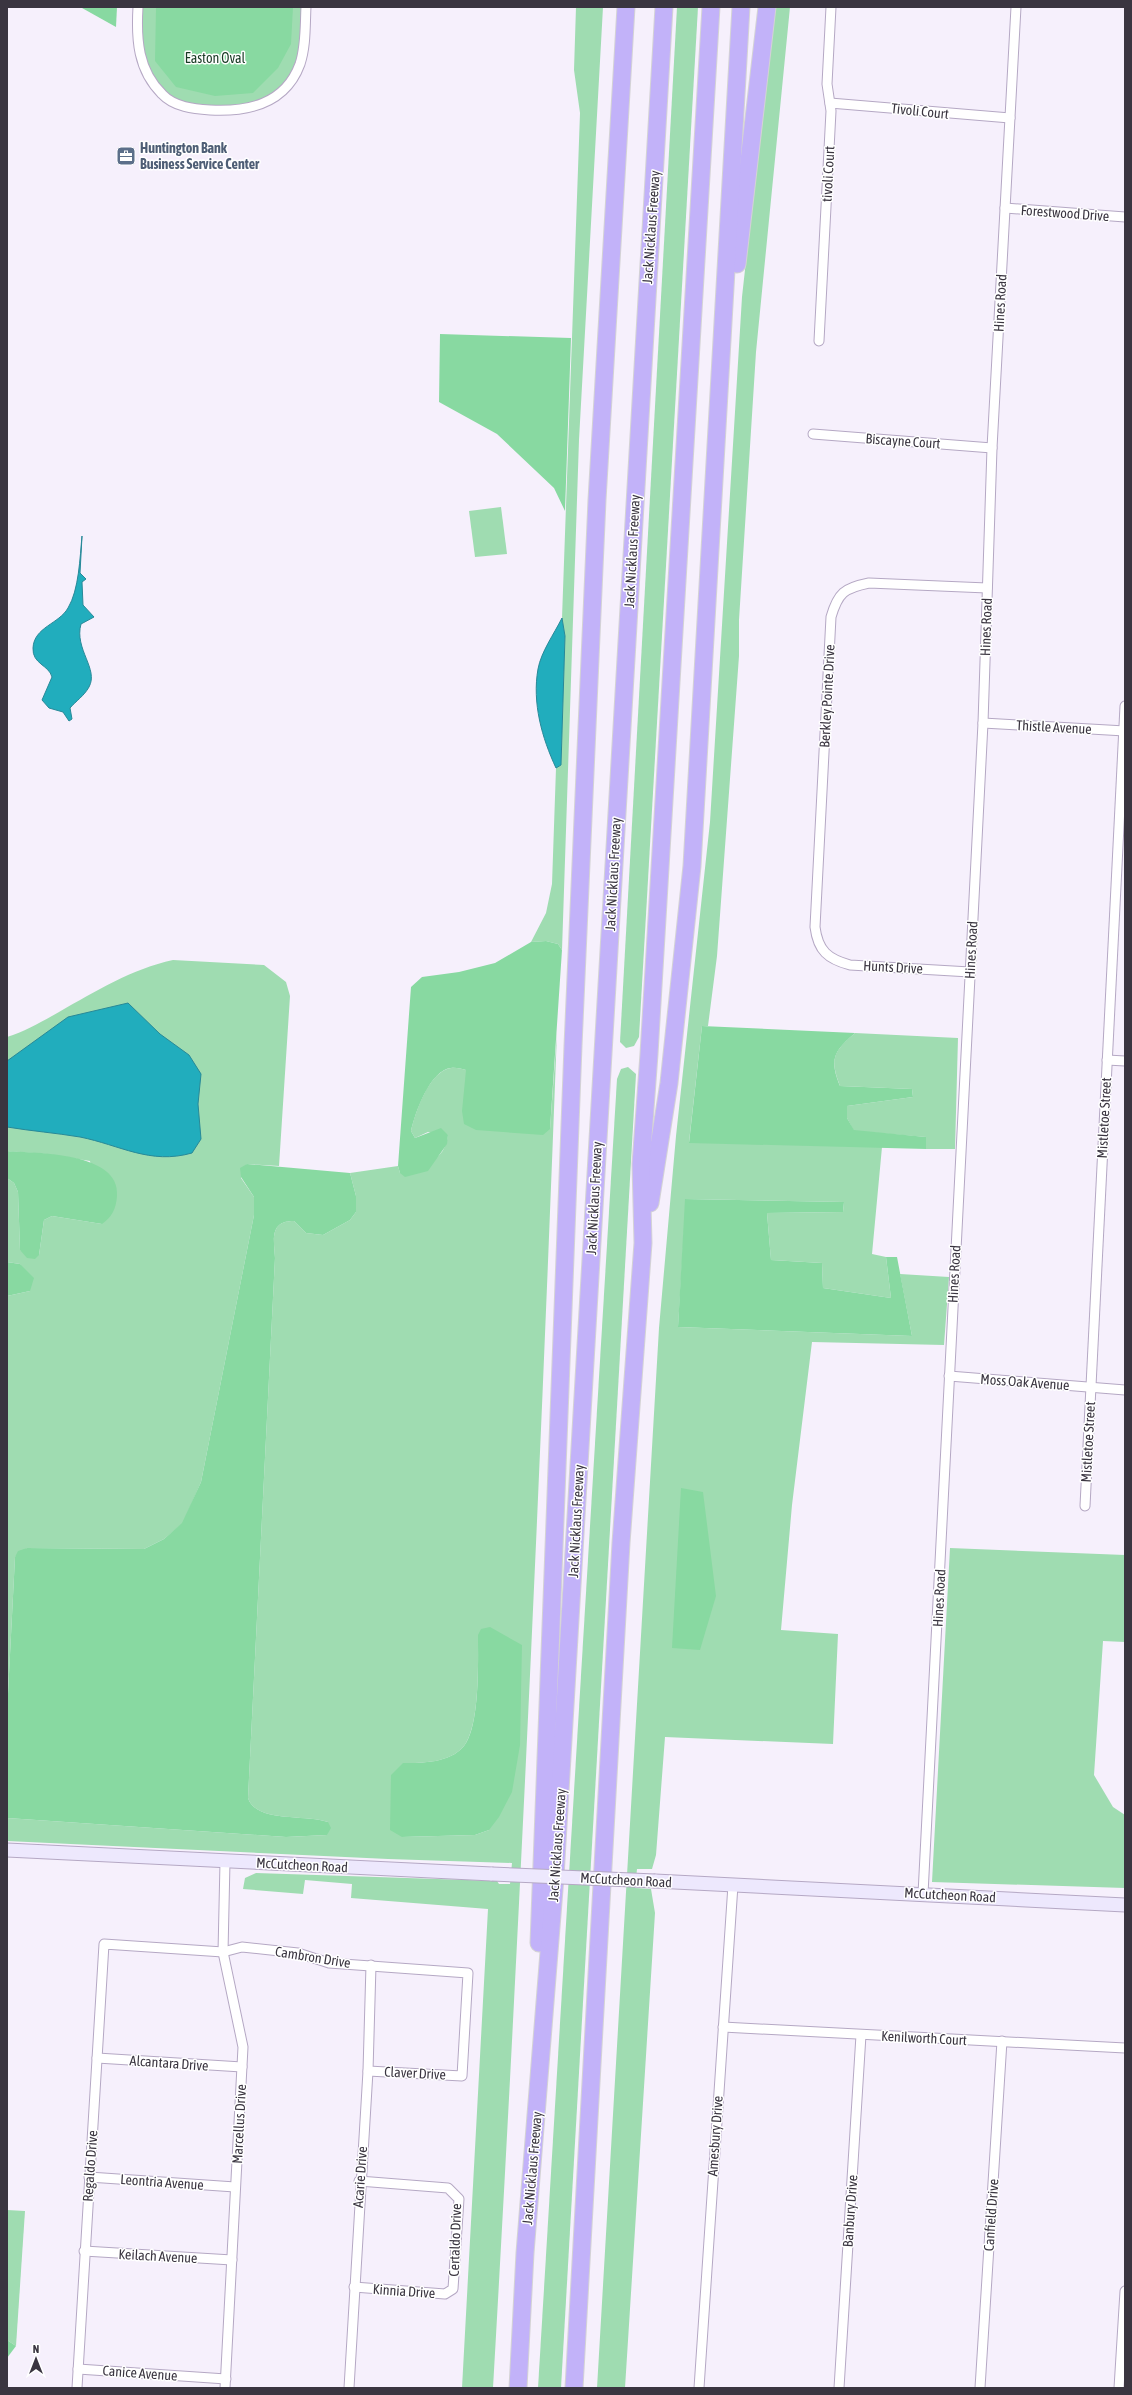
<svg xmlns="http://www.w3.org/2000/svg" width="1132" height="2395" font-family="'Asap Condensed',sans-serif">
	<rect width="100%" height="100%" fill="#f6f0fc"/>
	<g fill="#9fdcb1" fill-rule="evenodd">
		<path d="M138 7H306L303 48 291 80 266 102 194 109 163 96 137 45Z"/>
		<path d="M576 7H603L579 440 562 950 558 944 546 941 531 942 546 913 552 884 556 768 561 765 565 636 562 618 580 113 574 70Z"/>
		<path d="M677 7H698L639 1037 634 1046 626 1048 620 1042Z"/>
		<path d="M774 7H790L756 352 739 620V656L717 956 708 1026H702L689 1142 882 1147 872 1254 886 1257 891 1298 823 1288 822 1263 771 1260 767 1213 843 1212 844 1202 686 1199 678 1327 912 1336 900 1274 949 1277 944 1345 812 1342 792 1505 781 1630 838 1634 833 1744 665 1737 656 1855 652 1869H637L635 1888 651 1889 655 1913 625 2388H597L659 1328 676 1136 710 822 742 297Z"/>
		<path d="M501 507 507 554 475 557 469 511Z"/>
		<path d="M173 960 264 965 286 982 290 996 279 1166 247 1164 241 1178 254 1197V1215L201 1482 183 1523 164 1539 144 1549 27 1548 15 1557 7 1713V1296L30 1291 20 1264 7 1262V1178L14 1183 18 1192 20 1250 39 1255 44 1220 52 1216 102 1224 90 1161 47 1154 7 1151V1037C26 1031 43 1021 59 1012 96 991 132 969 173 960Z"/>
		<path d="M557 1032C540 1484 519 1936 493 2388H462L488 1909 351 1898 352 1884 305 1880 303 1894 243 1889 245 1878 256 1873 497 1881 499 1884H510L512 1863 388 1859 7 1841V1818L286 1837 327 1835 328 1822C306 1814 256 1823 248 1798L275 1258C274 1240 269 1221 294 1221L306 1233 323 1235 350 1220 356 1212V1196L350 1173 398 1166 400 1173C423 1165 444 1163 448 1135L428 1132 415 1138 411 1131C415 1113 429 1071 451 1068 455 1067 462 1069 466 1070V1076L550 1129ZM478 1635 489 1830 475 1835 402 1837 404 1763C422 1763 450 1763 464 1746 480 1725 478 1662 478 1635Z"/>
		<path d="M855 1033 958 1038 955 1149H926V1137L854 1131 847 1118V1106L913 1097 912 1089 840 1086C829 1058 834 1051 855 1033Z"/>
		<path d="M628 1067 636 1074 561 2388H538L617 1079 621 1069Z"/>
		<path d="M950 1548 1125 1555V1642L1103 1641 1094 1775 1113 1807 1125 1815V1888L932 1882Z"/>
		<path d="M7 2210 25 2211 16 2346 7 2340Z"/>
	</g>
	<g fill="#88d9a1">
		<path d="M82 7H117L116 27 82 8Z"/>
		<path d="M156 7H293L291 44 278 68 253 93 215 96 176 87 155 61Z"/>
		<path d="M440 334 571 338 565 511 554 488 497 434 439 402Z"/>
		<path d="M546 941 558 944 562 950 550 1129 543 1135 476 1130 464 1124 462 1111 466 1070C462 1069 455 1067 451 1068 430 1070 415 1113 411 1131L415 1138 441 1128 448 1135 447 1144 428 1171 405 1177 400 1173 398 1166 411 987 422 977 459 972 495 963 531 942Z"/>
		<path d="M702 1026 855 1033C834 1051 829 1059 840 1086L912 1089 913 1097 847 1106V1118L854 1130 926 1137V1149L689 1143Z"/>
		<path d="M7 1151C36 1153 121 1152 117 1196 116 1209 112 1217 102 1224L52 1216 44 1220 39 1255 35 1259 27 1258 20 1250 18 1192 14 1183 7 1178Z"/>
		<path d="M247 1164 350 1173 356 1196V1212L350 1220 323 1235 306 1233 294 1221C269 1221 274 1240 275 1258L248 1798C256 1823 306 1814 328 1822L331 1828 327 1835 286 1837 7 1818V1713L15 1557 18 1551 27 1548 144 1549 164 1539 182 1523 201 1482 254 1215V1197L241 1177 240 1168Z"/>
		<path d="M685 1199 844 1202 843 1212 767 1213 771 1260 822 1263 823 1288 891 1298 886 1257H897L912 1336 678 1327Z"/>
		<path d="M7 1262 20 1264 34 1278 30 1291 7 1296Z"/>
		<path d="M681 1488 703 1492 716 1596 700 1650 672 1648Z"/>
		<path d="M490 1627 522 1645 520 1745 512 1792 499 1817 489 1830 475 1835 402 1837 390 1830 391 1775 403 1763C422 1763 450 1763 464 1746 480 1726 478 1662 478 1635L481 1629Z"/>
		<path d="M7 2340 16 2346 7 2358Z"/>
	</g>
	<g fill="#21adbd" stroke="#288998">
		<path d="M82 536 80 573 86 579 82 582 83 605 94 617 81 624C74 649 99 669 89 687 84 696 76 701 70 708L72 719 69 721 63 712 49 708 42 700 52 677C49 665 32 664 33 648 34 627 59 624 68 608 79 590 80 557 82 536Z"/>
		<path d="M562 618 565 636 561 765 556 768C542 738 532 703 538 669 541 652 554 634 562 618Z"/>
		<path d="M128 1003 160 1034 189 1055 201 1074 198 1104 201 1139 192 1153C150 1165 120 1145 80 1137 56 1133 31 1131 7 1127V1061L68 1017Z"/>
	</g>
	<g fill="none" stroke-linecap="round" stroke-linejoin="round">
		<defs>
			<g id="street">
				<path d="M138 7C136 40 138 70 162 94 174 107 194 109 210 110 247 112 285 105 300 64 306 46 305 26 306 7"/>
				<path d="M830 103 1010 118"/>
				<path d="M1005 208 1125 217"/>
				<path d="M819 341 831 111 827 84 831 7"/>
				<path d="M813 434 992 448"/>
				<path d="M983 723 1125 731"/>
				<path d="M970 972 850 965C828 959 818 951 815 927L831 617C838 593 844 588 869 583L987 588"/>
				<path d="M1107 1060 1125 1061"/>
				<path d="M949 1376 1125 1390"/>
				<path d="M1085 1506 1125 706"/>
				<path d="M225 1862 223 1952 243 2047 225 2388"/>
				<path d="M923 1894 983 723 992 448 1016 7"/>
				<path d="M723 2027 1125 2048"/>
				<path d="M97 2058 242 2067"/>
				<path d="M89 2177 235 2187"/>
				<path d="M84 2251 232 2260"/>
				<path d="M354 2287 445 2294 453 2289 459 2199 448 2188 359 2181"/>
				<path d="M78 2369 226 2379"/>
				<path d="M77 2388 104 1944 223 1952 242 1947 298 1953 329 1963 468 1973 462 2076 368 2071"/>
				<path d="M349 2388 368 2071 371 1965"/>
				<path d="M699 2388 733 1885"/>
				<path d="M839 2388 861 2035"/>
				<path d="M980 2388 1002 2041"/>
				<path d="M1119 2388 1125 2291"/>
			</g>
			<g id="secondary">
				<path d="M7 1850 492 1874"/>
				<path d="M655 1881 1125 1905"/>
			</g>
			<g id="highway">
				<path d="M737 264 767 7"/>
				<path d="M650 1203 669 1083 692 866 741 7"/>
				<path d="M539 1943 573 1046 597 500 626 7"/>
				<path d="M518 2388 525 2253 555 1877 664 7"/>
				<path d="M574 2388 621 1543 643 1243 641 1164 649 1054 711 7"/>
			</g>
		</defs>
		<use href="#street" stroke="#b5a8c4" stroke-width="11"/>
		<use href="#secondary" stroke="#b5a8c4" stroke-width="15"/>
		<use href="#highway" stroke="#d4d3d5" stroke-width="19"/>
		<use href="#street" stroke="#fff" stroke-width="9"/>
		<use href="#secondary" stroke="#ede8fd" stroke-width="13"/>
		<use href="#highway" stroke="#c2b2f9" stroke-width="17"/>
		<defs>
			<path id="secondary-bridge" d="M492 1874 655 1881"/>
		</defs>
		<use href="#secondary-bridge" stroke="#b5a8c4" stroke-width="15" stroke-linecap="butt"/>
		<use href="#secondary-bridge" stroke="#ede8fd" stroke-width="13"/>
	</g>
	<defs>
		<symbol id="office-square" viewBox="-11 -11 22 22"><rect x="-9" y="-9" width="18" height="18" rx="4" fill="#5c6f8a" stroke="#fff"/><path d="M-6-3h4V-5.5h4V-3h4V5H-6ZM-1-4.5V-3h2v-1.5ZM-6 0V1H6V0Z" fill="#fff"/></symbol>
	</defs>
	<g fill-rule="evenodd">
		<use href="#office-square" x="115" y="145" width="22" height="22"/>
	</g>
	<g text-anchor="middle" stroke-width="3" stroke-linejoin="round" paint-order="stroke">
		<g font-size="14" fill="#183a24" stroke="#fff">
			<text x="215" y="63">Easton Oval</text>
		</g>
		<g font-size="14" fill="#3a3540" stroke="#fff">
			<text transform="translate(920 111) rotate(6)" y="5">Tivoli Court</text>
			<text transform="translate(828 174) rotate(-87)" y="5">tivoli Court</text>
			<text transform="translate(1065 213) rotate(4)" y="5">Forestwood Drive</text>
			<text transform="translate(651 227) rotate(-86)" y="5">Jack Nicklaus Freeway</text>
			<text transform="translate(1000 303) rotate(-87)" y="5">Hines Road</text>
			<text transform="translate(903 441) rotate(4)" y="5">Biscayne Court</text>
			<text transform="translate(632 551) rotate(-87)" y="5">Jack Nicklaus Freeway</text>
			<text transform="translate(986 627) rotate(-88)" y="5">Hines Road</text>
			<text transform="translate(827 696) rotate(-87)" y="5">Berkley Pointe Drive</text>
			<text transform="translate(1054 727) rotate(3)" y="5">Thistle Avenue</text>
			<text transform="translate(613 874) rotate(-87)" y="5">Jack Nicklaus Freeway</text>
			<text transform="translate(971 950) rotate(-87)" y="5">Hines Road</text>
			<text transform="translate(893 967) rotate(3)" y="5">Hunts Drive</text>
			<text transform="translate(1104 1118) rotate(-87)" y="5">Mistletoe Street</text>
			<text transform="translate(594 1198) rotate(-87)" y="5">Jack Nicklaus Freeway</text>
			<text transform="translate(954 1274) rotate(-87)" y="5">Hines Road</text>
			<text transform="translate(1025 1382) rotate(4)" y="5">Moss Oak Avenue</text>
			<text transform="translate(1088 1442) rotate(-87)" y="5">Mistletoe Street</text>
			<text transform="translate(576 1521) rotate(-87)" y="5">Jack Nicklaus Freeway</text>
			<text transform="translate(939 1598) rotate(-87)" y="5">Hines Road</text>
			<text transform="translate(557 1845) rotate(-86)" y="5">Jack Nicklaus Freeway</text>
			<text transform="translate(302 1865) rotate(3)" y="5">McCutcheon Road</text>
			<text transform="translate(626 1880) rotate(3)" y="5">McCutcheon Road</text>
			<text transform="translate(950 1895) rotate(3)" y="5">McCutcheon Road</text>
			<text transform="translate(313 1957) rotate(9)" y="5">Cambron Drive</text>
			<text transform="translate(924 2038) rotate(3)" y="5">Kenilworth Court</text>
			<text transform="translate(169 2063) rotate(4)" y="5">Alcantara Drive</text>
			<text transform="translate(415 2073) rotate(3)" y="5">Claver Drive</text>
			<text transform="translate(239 2124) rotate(-87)" y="5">Marcellus Drive</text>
			<text transform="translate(715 2136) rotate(-86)" y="5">Amesbury Drive</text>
			<text transform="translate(90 2166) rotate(-86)" y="5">Regaldo Drive</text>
			<text transform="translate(532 2168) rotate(-85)" y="5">Jack Nicklaus Freeway</text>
			<text transform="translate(360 2177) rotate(-86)" y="5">Acarie Drive</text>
			<text transform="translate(162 2182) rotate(4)" y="5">Leontria Avenue</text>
			<text transform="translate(850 2211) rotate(-86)" y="5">Banbury Drive</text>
			<text transform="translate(991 2215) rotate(-86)" y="5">Canfield Drive</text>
			<text transform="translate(455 2240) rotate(-88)" y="5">Certaldo Drive</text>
			<text transform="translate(158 2256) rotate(3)" y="5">Keilach Avenue</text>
			<text transform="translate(404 2291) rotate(4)" y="5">Kinnia Drive</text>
			<text transform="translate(140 2373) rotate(4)" y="5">Canice Avenue</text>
		</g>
		<g font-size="14" font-weight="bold" fill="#4e5e75" stroke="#fff" text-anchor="start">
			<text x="140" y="153">Huntington Bank<tspan x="140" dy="16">Business Service Center</tspan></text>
		</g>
	</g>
	<rect width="1132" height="2395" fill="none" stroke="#3a3540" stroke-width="16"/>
	<g transform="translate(36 2359)" stroke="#ffffff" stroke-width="3" paint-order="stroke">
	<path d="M0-3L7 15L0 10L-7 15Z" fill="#3a3540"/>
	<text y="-6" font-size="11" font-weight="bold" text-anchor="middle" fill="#3a3540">N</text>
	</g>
</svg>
